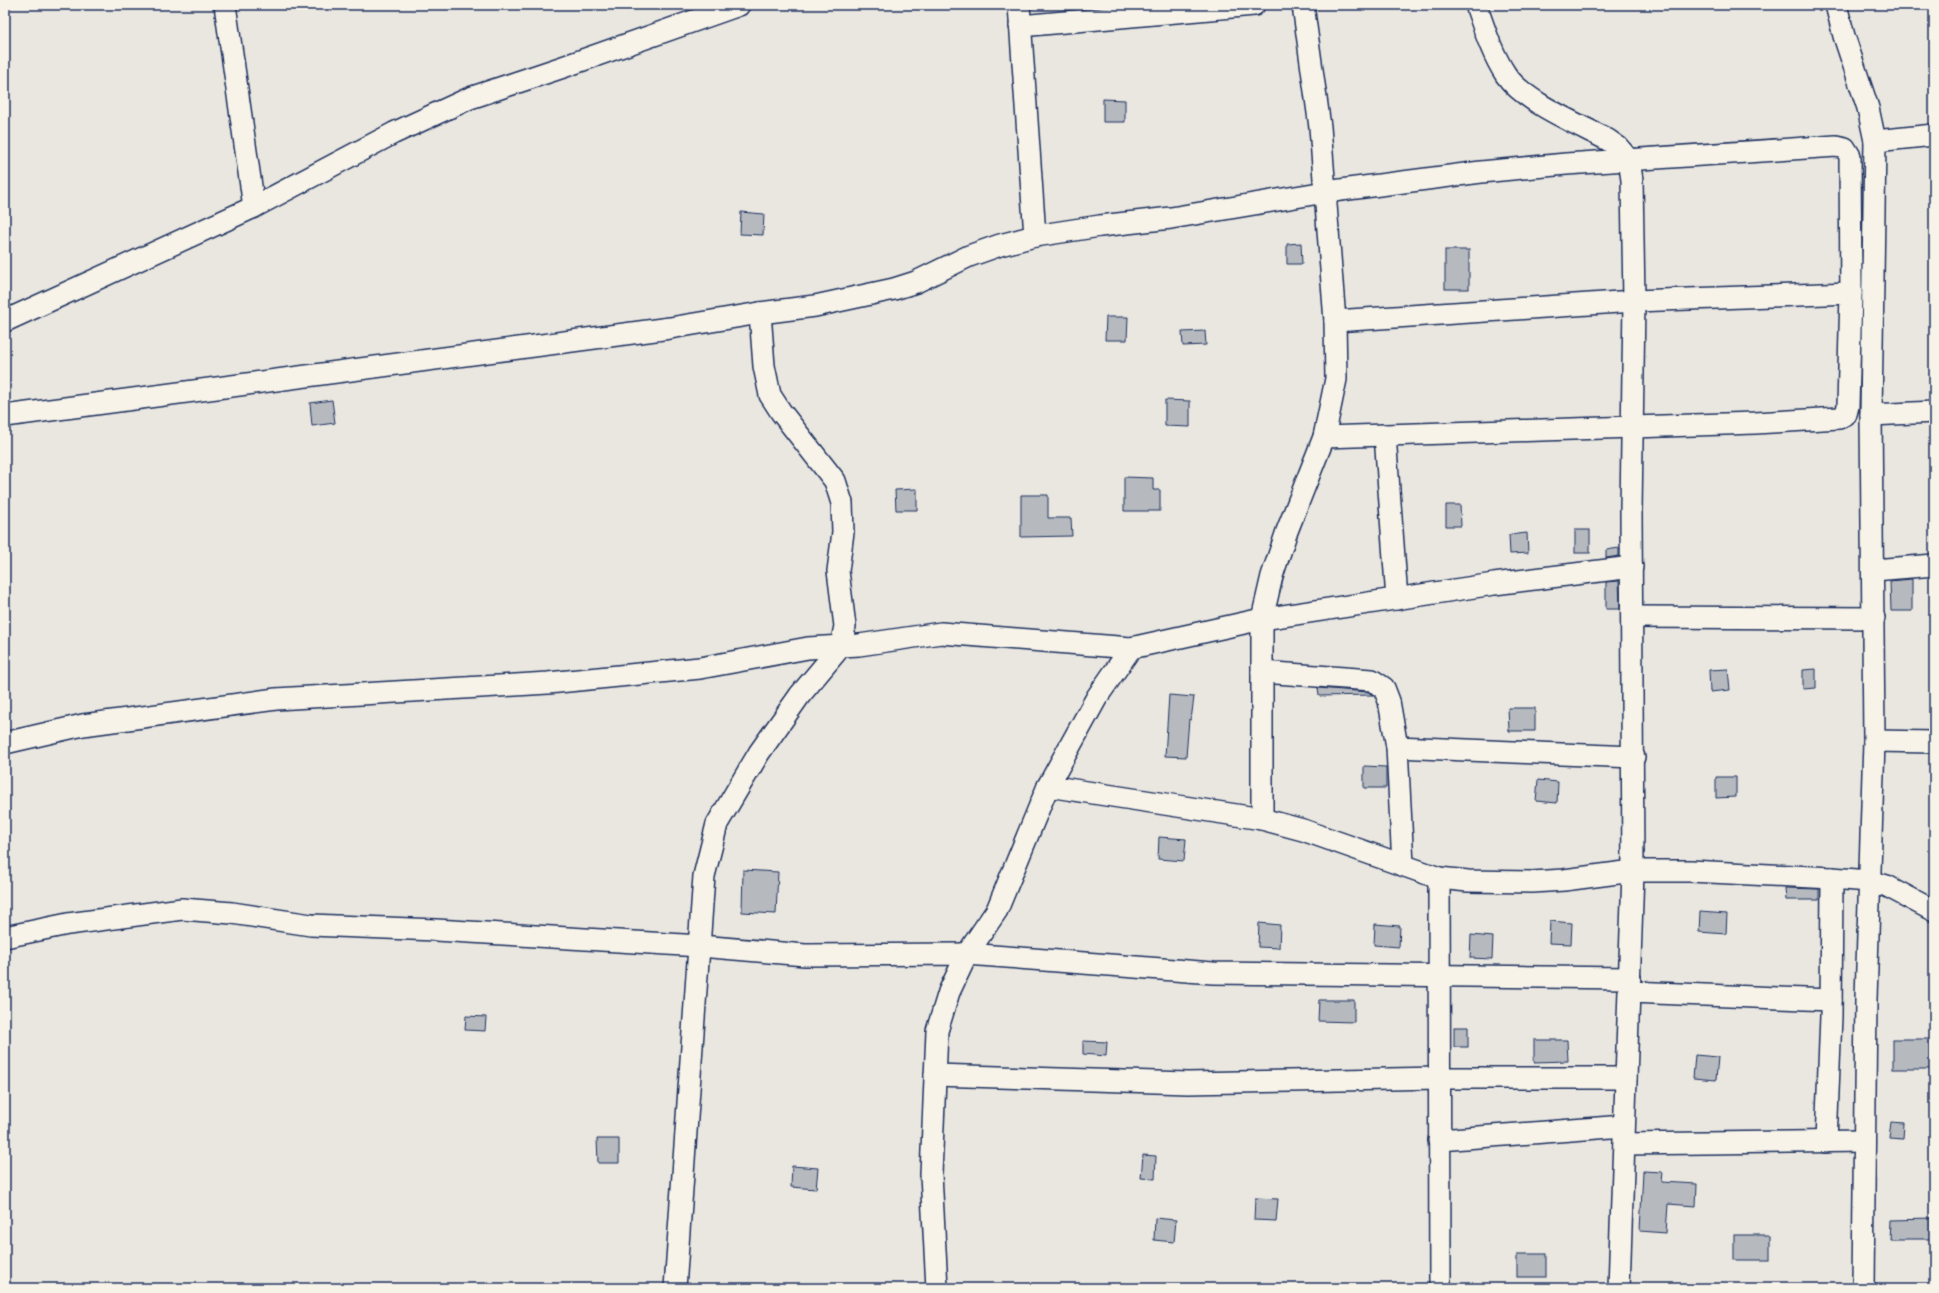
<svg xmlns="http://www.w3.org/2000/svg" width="1939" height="1293" font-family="Sriracha,sans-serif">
	<rect width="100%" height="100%" fill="#eae7e0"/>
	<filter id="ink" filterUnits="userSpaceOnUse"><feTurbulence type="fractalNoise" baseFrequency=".025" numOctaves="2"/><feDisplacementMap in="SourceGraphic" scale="8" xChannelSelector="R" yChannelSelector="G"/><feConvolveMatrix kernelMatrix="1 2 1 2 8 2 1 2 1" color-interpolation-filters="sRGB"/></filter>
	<g filter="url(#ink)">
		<g fill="#b6babf" stroke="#1b2f5e">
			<path d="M1103 99 1125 100V122H1103Z"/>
			<path d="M741 212 764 214 763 235 740 234Z"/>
			<path d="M1301 243 1302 264H1287V244Z"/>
			<rect x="1445" y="250" width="24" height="39"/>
			<path d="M1106 317H1128L1127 340H1105Z"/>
			<path d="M1205 331 1206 345 1183 346 1182 332Z"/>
			<path d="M332 400 335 423 312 426 310 403Z"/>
			<path d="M1165 400 1190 401V427L1165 426Z"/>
			<path d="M1124 477 1153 478V490H1160V511H1124Z"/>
			<path d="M917 489V510H896L895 490Z"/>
			<path d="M1021 495H1048V518H1071L1072 536 1021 537Z"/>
			<path d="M1446 505H1460L1461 526H1446Z"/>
			<rect x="1575" y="530" width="15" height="23"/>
			<path d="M1527 533 1528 553 1510 554 1509 535Z"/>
			<path d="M1619 548V556L1606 558V550Z"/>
			<path d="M1912 579V611H1891L1890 581Z"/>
			<path d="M1619 581 1620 609H1606V582Z"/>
			<path d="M1728 669 1730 690 1710 692 1709 670Z"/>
			<path d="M1816 669V688L1803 689V670Z"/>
			<path d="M1318 688 1368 692 1373 695 1319 696Z"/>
			<path d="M1169 695 1194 697 1191 720 1189 719 1186 757 1165 756Z"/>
			<path d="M1508 708H1535V731H1509Z"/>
			<path d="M1364 766 1386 767V788H1364Z"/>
			<path d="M1716 777H1736V797L1716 798Z"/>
			<path d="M1538 780 1558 782 1557 803 1536 801Z"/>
			<path d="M1159 837 1186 839 1184 861 1158 859Z"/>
			<path d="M743 870 778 872 776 914 742 912Z"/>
			<path d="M1785 888 1819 889V900H1786Z"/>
			<path d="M1700 912 1727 914 1726 934 1699 932Z"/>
			<path d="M1550 921 1572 923 1571 944 1549 943Z"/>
			<path d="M1259 923 1280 925 1279 948 1258 947Z"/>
			<path d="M1375 924 1400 926 1399 947 1374 945Z"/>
			<path d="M1471 935 1493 937 1492 959 1470 958Z"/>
			<path d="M1319 1000H1354V1022L1318 1021Z"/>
			<path d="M466 1016 486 1017 485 1031 465 1030Z"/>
			<rect x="1454" y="1027" width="14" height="20"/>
			<rect x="1893" y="1039" width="41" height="30"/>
			<path d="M1534 1040H1567L1568 1061 1534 1062Z"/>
			<path d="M1083 1041 1107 1042 1106 1056 1083 1054Z"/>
			<path d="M1695 1055 1718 1057 1716 1080 1693 1078Z"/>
			<path d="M1891 1122 1904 1123 1903 1139 1889 1138Z"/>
			<path d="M597 1139H619V1163H598Z"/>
			<path d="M1143 1155 1156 1156 1155 1179 1141 1178Z"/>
			<path d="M792 1166 818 1168 816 1189 791 1187Z"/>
			<path d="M1643 1171 1662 1172 1661 1182 1697 1184 1696 1206 1668 1204 1666 1233 1640 1231Z"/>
			<path d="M1255 1198 1278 1199 1276 1221 1254 1220Z"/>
			<path d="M1155 1218 1176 1220 1174 1242 1154 1240Z"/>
			<path d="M1934 1218V1239H1890L1891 1219Z"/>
			<rect x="1734" y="1235" width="36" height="25"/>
			<rect x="1517" y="1254" width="29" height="23"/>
		</g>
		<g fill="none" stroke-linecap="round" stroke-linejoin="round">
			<defs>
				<g id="minor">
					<path d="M225 5 254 207"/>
					<path d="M1019 5 1035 236"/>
					<path d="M1476 5C1484 28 1492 54 1506 75 1524 102 1580 125 1608 140L1618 147 1629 160 1632 180 1634 301 1631 511 1633 871 1619 1288"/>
					<path d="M1836 5 1844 36 1868 108 1875 141 1871 415 1874 741 1866 999 1863 1288"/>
					<path d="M1020 26 1254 5"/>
					<path d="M1875 141 1934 135"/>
					<path d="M5 321 254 207 394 133 470 98 563 67 739 5"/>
					<path d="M1335 321 1634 301 1851 293"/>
					<path d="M1871 415 1934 412"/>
					<path d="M5 416 670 328 760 313 815 306 894 289 916 282 969 256 1000 245 1035 236 1100 226 1171 218 1325 192 1481 172 1566 164 1836 146 1845 148 1850 156 1851 293 1848 406 1846 414 1839 418 1755 423 1324 437"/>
					<path d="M1385 435 1397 599"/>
					<path d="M1874 570 1934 565"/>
					<path d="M1633 617 1874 618"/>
					<path d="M1262 672 1372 680 1384 688 1389 701 1397 747 1403 865"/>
					<path d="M1874 741 1934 742"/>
					<path d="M5 743 83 725 276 699 548 683 700 668 808 648 859 645 941 633 1131 648 1262 619 1494 584 1632 567"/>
					<path d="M1397 747 1634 757"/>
					<path d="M1048 786 1262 819 1303 830 1439 878 1468 881 1532 882 1564 880 1633 871H1690L1832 878 1869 881 1887 886 1934 911"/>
					<path d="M1262 819V619L1272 576 1287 531 1324 437 1336 379 1335 321 1320 127 1303 5"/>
					<path d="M1439 878 1440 1288"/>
					<path d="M5 937 68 924 182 909 232 913 311 925 436 930 700 946 805 955 967 954 1213 973 1630 978"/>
					<path d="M1630 992 1831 1000"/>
					<path d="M935 1075 1188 1083 1439 1078H1626"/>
					<path d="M1439 1140 1624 1126"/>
					<path d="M1826 1142 1831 1016 1832 878"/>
					<path d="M1624 1144 1864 1141"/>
					<path d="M675 1288 704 876 717 824 759 753 800 695 841 646 845 626 838 571 843 532 842 503 835 481 781 412 770 395 764 366 760 313"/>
					<path d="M937 1288 931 1174 937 1031 949 992 967 954 997 910 1048 786 1097 697 1131 648"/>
				</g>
			</defs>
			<use href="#minor" stroke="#1b2f5e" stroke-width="24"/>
			<use href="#minor" stroke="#f7f3e8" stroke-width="21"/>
		</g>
	</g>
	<rect width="1939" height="1293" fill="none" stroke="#f7f3e8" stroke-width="20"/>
	<rect x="10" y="10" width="1919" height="1273" fill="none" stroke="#1b2f5e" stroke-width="1.5" filter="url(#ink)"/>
</svg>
